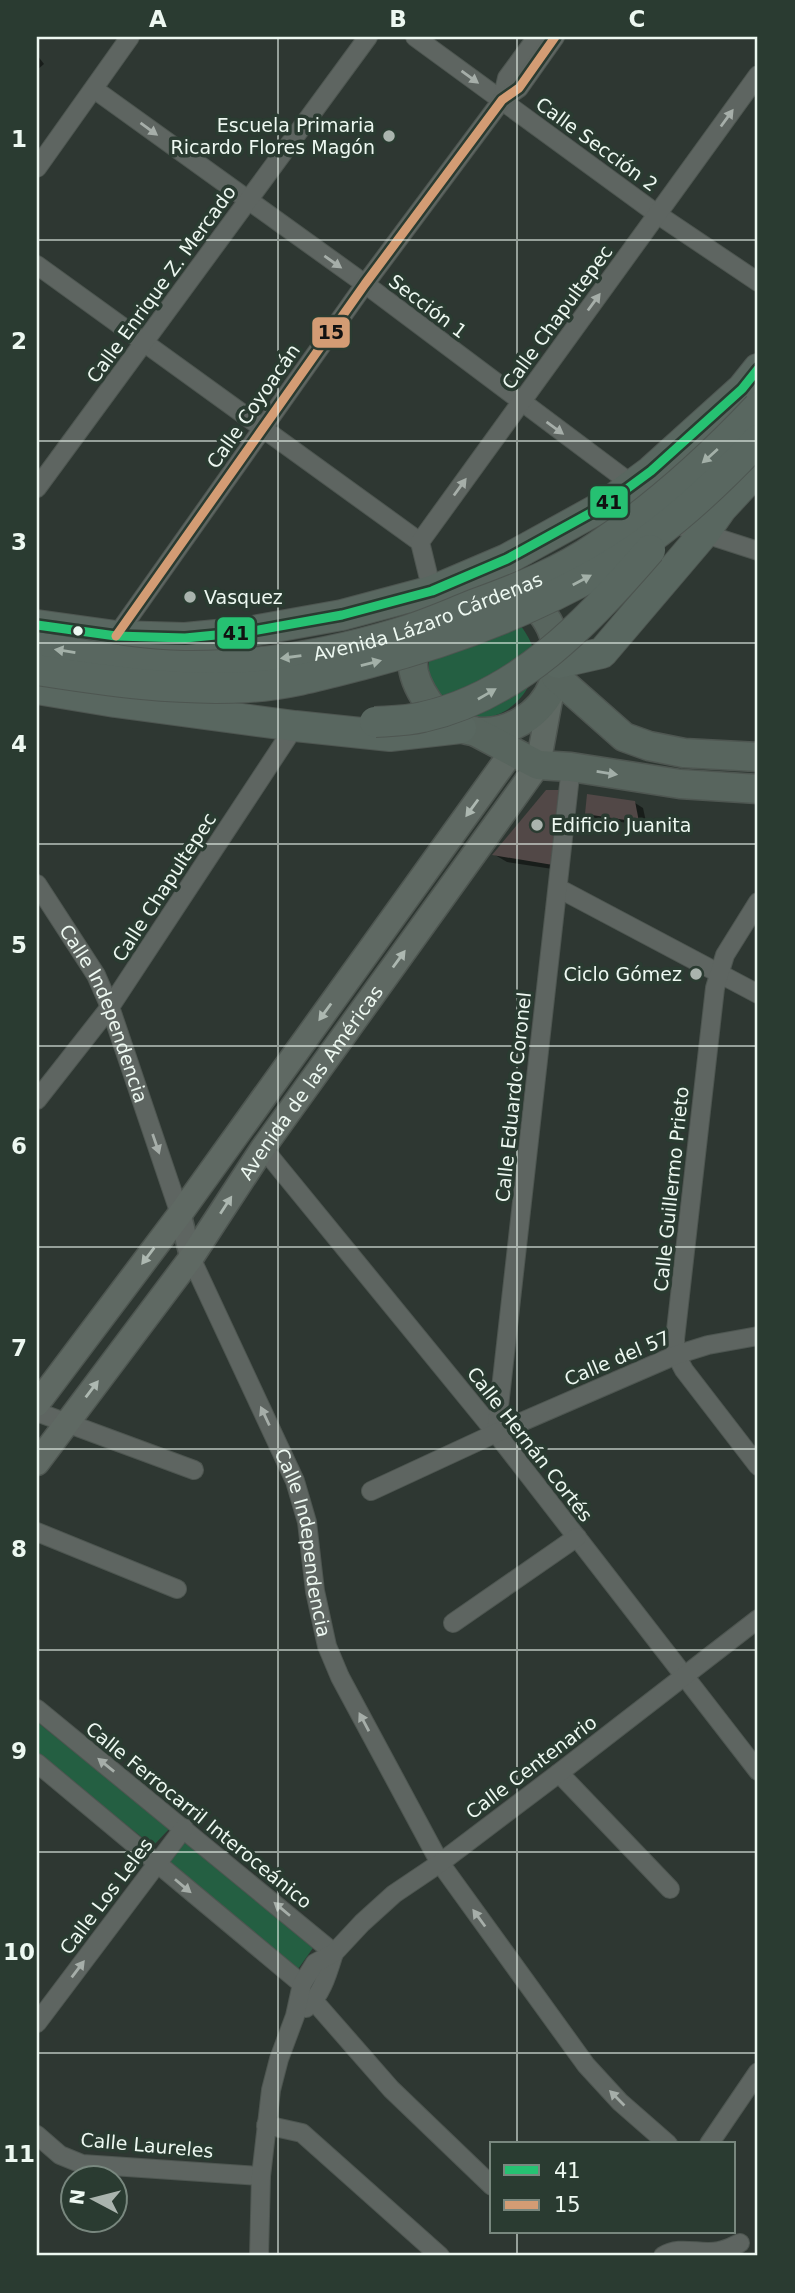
<svg xmlns="http://www.w3.org/2000/svg" width="795" height="2293" font-family="'DejaVu Sans',sans-serif">
	<rect width="100%" height="100%" fill="#2e3732"/>
	<g fill="#245f42">
		<path d="M521 626C528 636 535 647 535 660 536 693 500 729 466 714 461 712 457 708 453 705 428 689 426 672 431 645Z"/>
		<path d="M37 1722 170 1828 153 1846 37 1754Z"/>
		<path d="M184 1840 313 1948 298 1969 165 1864Z"/>
	</g>
	<g fill="#0007">
		<path d="M37 55 44 64 37 70Z"/>
		<path d="M560 792 566 871 507 862 495 855Z"/>
		<path d="M635 803 643 808 647 826 595 818 586 813Z"/>
	</g>
	<g fill="#524847">
		<path d="M546 790H561L553 865 492 855Z"/>
		<path d="M587 794 635 801 639 822 585 814Z"/>
	</g>
	<g fill="none" stroke-linecap="round" stroke-linejoin="round">
		<defs>
			<g id="minor">
				<path d="M415 37 657 214 758 282"/>
				<path d="M94 89 365 284 633 485"/>
				<path d="M502 100 507 78 537 37"/>
				<path d="M37 168 130 37"/>
				<path d="M37 265 420 542"/>
				<path d="M37 488 368 37"/>
				<path d="M665 521 758 551"/>
				<path d="M432 591 420 542 758 75"/>
				<path d="M116 636 365 284 502 100 519 88 555 37"/>
				<path id="s1" d="M37 884 96 975 110 1007 180 1214"/>
				<path d="M558 888 758 994"/>
				<path d="M758 902 725 955 715 988 675 1339 676 1355 684 1370 758 1466"/>
				<path d="M37 1100 110 1007 295 726"/>
				<path d="M263 1148 496 1433 758 1771"/>
				<path id="s2" d="M191 1258 295 1481 307 1522 315 1591 327 1646 340 1677 440 1863 586 2065 620 2102 668 2144"/>
				<path d="M37 1412 194 1470"/>
				<path d="M496 1433 571 767"/>
				<path d="M371 1491 496 1433 676 1355 708 1345 758 1336"/>
				<path d="M37 1532 177 1589"/>
				<path d="M453 1623 577 1537"/>
				<path d="M37 1709 334 1953"/>
				<path d="M37 1763 302 1984"/>
				<path d="M559 1773 670 1889"/>
				<path d="M314 2001 391 2089 492 2186"/>
				<path d="M306 2008C322 1995 328 1972 334 1953"/>
				<path d="M37 2023 184 1828"/>
				<path d="M266 2125 302 2133 440 2256"/>
				<path d="M37 2135 60 2155 82 2164 261 2176"/>
				<path d="M709 2144 758 2072"/>
				<path d="M259 2256 261 2176 271 2090 279 2059 295 2016 302 1984 315 1963 334 1953 362 1923 394 1894 440 1863 559 1773 758 1619"/>
				<path d="M663 2256C680 2245 700 2255 719 2251 726 2250 733 2246 740 2243"/>
			</g>
			<path id="tertiary" d="M180 1214 191 1258"/>
			<g id="secondary">
				<path d="M37 1404 180 1214 512 752"/>
				<path id="s3" d="M37 1463 191 1258 263 1148 538 765 552 689"/>
			</g>
			<g id="primary">
				<path d="M456 585C494 586 533 589 551 628 586 708 478 772 428 702 419 689 411 673 413 657 415 634 425 612 432 591Z"/>
				<path d="M556 677 624 737 649 746 684 753 758 757"/>
				<path d="M474 731 538 765 571 767 680 784 758 789"/>
			</g>
			<g id="trunk">
				<path d="M37 625 116 636 185 638 247 632 342 615 432 591 507 559 605 505 651 471 742 389 758 369"/>
				<path d="M558 663 602 653 705 532 721 509 758 469"/>
				<path d="M37 689 115 702 295 726 390 736 461 728"/>
			</g>
		</defs>
		<use href="#minor" stroke="#4e5651" stroke-width="20"/>
		<use href="#tertiary" stroke="#4e5651" stroke-width="24"/>
		<use href="#secondary" stroke="#4e5651" stroke-width="27"/>
		<use href="#primary" stroke="#4e5651" stroke-width="31"/>
		<use href="#trunk" stroke="#4e5651" stroke-width="32"/>
		<use href="#minor" stroke="#5e6561" stroke-width="18"/>
		<use href="#tertiary" stroke="#5e6561" stroke-width="21"/>
		<use href="#secondary" stroke="#5f6963" stroke-width="24"/>
		<use href="#primary" stroke="#58655e" stroke-width="28"/>
		<use href="#trunk" stroke="#596760" stroke-width="30"/>
		<defs>
			<g id="trunk-bridge">
				<path id="s4" d="M37 647C85 655 135 665 184 666 256 667 330 654 399 633 426 625 452 613 478 603 519 588 562 571 598 546 657 506 709 459 758 407"/>
				<path d="M37 670C107 681 177 691 248 687 288 685 329 673 368 663 449 642 531 611 604 569 660 537 714 487 758 440"/>
				<path d="M375 722C390 721 407 721 423 717 518 696 589 621 650 550"/>
			</g>
		</defs>
		<use href="#trunk-bridge" stroke="#4e5651" stroke-width="32" stroke-linecap="butt"/>
		<use href="#trunk-bridge" stroke="#596760" stroke-width="30"/>
		<defs>
			<path id="bus-1" d="M37 625 116 636 185 638 247 632 342 615 432 591 507 559 605 505 651 471 742 389 758 369"/>
			<path id="bus-2" d="M116 636 365 284 502 100 519 88 555 37"/>
		</defs>
		<use href="#bus-1" stroke="#2a3b31" stroke-width="14"/>
		<use href="#bus-2" stroke="#2a3b31" stroke-width="14"/>
		<use href="#bus-1" stroke="#26c172" stroke-width="9"/>
		<use href="#bus-2" stroke="#d39c74" stroke-width="9"/>
	</g>
	<defs><path id="oneway-solid" d="M-6-.8H1V-3.2L6.5 0L1 3.2V.8H-6Z" transform="scale(1.75)"/></defs>
	<g fill="#a6aea9">
		<use href="#oneway-solid" transform="translate(470 77) rotate(36)"/>
		<use href="#oneway-solid" transform="translate(727 118) rotate(-54)"/>
		<use href="#oneway-solid" transform="translate(149 129) rotate(36)"/>
		<use href="#oneway-solid" transform="translate(333 262) rotate(35)"/>
		<use href="#oneway-solid" transform="translate(594 302) rotate(-54)"/>
		<use href="#oneway-solid" transform="translate(555 428) rotate(36)"/>
		<use href="#oneway-solid" transform="translate(460 487) rotate(-54)"/>
		<use href="#oneway-solid" transform="translate(156 1144) rotate(71)"/>
		<use href="#oneway-solid" transform="translate(265 1416) rotate(-115)"/>
		<use href="#oneway-solid" transform="translate(364 1722) rotate(-118)"/>
		<use href="#oneway-solid" transform="translate(106 1765) rotate(-141)"/>
		<use href="#oneway-solid" transform="translate(183 1886) rotate(40)"/>
		<use href="#oneway-solid" transform="translate(282 1909) rotate(-140)"/>
		<use href="#oneway-solid" transform="translate(479 1918) rotate(-126)"/>
		<use href="#oneway-solid" transform="translate(78 1969) rotate(-53)"/>
		<use href="#oneway-solid" transform="translate(617 2098) rotate(-135)"/>
	</g>
	<g fill="#a3b0a8">
		<use href="#oneway-solid" transform="translate(710 456) rotate(138)"/>
		<use href="#oneway-solid" transform="translate(582 580) rotate(-28)"/>
		<use href="#oneway-solid" transform="translate(65 651) rotate(-171)"/>
		<use href="#oneway-solid" transform="translate(291 657) rotate(172)"/>
		<use href="#oneway-solid" transform="translate(371 663) rotate(-14)"/>
		<use href="#oneway-solid" transform="translate(487 694) rotate(-30)"/>
	</g>
	<use fill="#a2aea8" href="#oneway-solid" transform="translate(607 773) rotate(9)"/>
	<g fill="#adb8b1">
		<use href="#oneway-solid" transform="translate(472 808) rotate(126)"/>
		<use href="#oneway-solid" transform="translate(399 959) rotate(-54)"/>
		<use href="#oneway-solid" transform="translate(325 1012) rotate(126)"/>
		<use href="#oneway-solid" transform="translate(226 1205) rotate(-57)"/>
		<use href="#oneway-solid" transform="translate(148 1256) rotate(127)"/>
		<use href="#oneway-solid" transform="translate(92 1389) rotate(-53)"/>
	</g>
	<path fill="none" stroke="#edf8f1" stroke-width="2" stroke-opacity="0.55" d="M278 37V2256M517 37V2144M37 240H758M37 441H758M37 643H758M37 844H758M37 1046H758M37 1247H758M37 1449H758M37 1650H758M37 1852H758M37 2053H758M517 2232V2256"/>
	<g fill="#aab4ae" stroke="#2a3b31" stroke-width="2.5">
		<circle cx="389" cy="136" r="7"/>
		<circle cx="190" cy="597" r="7"/>
		<circle cx="537" cy="825" r="7"/>
		<circle cx="696" cy="974" r="7"/>
	</g>
	<circle fill="#edf8f1" stroke="#2a3b31" stroke-width="2.5" cx="78" cy="631" r="6"/>
	<g text-anchor="middle" stroke-width="7" stroke-linejoin="round" paint-order="stroke">
		<g font-size="19" fill="#edf8f1" stroke="#2a3b31" text-anchor="end">
			<text x="375" y="132">Escuela Primaria<tspan x="375" dy="22">Ricardo Flores Magón</tspan></text>
			<text x="204" y="604" text-anchor="start">Vasquez</text>
			<text x="551" y="832" text-anchor="start">Edificio Juanita</text>
			<text x="682" y="981">Ciclo Gómez</text>
		</g>
		<g font-size="19" fill="#edf8f1" stroke="#2a3b31">
			<text transform="translate(597 144) rotate(36)" y="7">Calle Sección 2</text>
			<text transform="translate(161 284) rotate(-54)" y="7">Calle Enrique Z. Mercado</text>
			<text transform="translate(428 306) rotate(37)" y="7">Sección 1</text>
			<text transform="translate(557 317) rotate(-54)" y="7">Calle Chapultepec</text>
			<text transform="translate(253 406) rotate(-55)" y="7">Calle Coyoacán</text>
			<text dy="7" stroke="none"><textPath href="#s4" startOffset="399">Avenida Lázaro Cárdenas</textPath></text>
			<text transform="translate(164 887) rotate(-57)" y="7">Calle Chapultepec</text>
			<text dy="7" stroke="none"><textPath href="#s1" startOffset="147">Calle Independencia</textPath></text>
			<text dy="7" stroke="none"><textPath href="#s3" startOffset="469">Avenida de las Américas</textPath></text>
			<text transform="translate(513 1097) rotate(-84)" y="7">Calle Eduardo Coronel</text>
			<text transform="translate(671 1189) rotate(-84)" y="7">Calle Guillermo Prieto</text>
			<text transform="translate(617 1358) rotate(-23)" y="7">Calle del 57</text>
			<text transform="translate(530 1444) rotate(52)" y="7">Calle Hernán Cortés</text>
			<text dy="7" stroke="none"><textPath href="#s2" startOffset="308">Calle Independencia</textPath></text>
			<text transform="translate(531 1767) rotate(-37)" y="7">Calle Centenario</text>
			<text transform="translate(199 1815) rotate(39)" y="7">Calle Ferrocarril Interoceánico</text>
			<text transform="translate(106 1896) rotate(-53)" y="7">Calle Los Leles</text>
			<text transform="translate(147 2145) rotate(5)" y="7">Calle Laureles</text>
		</g>
	</g>
	<g stroke="#2a3b31" stroke-width="2.5">
		<rect x="311" y="316" width="40" height="33" rx="7" fill="#d39c74"/>
		<rect x="589" y="485" width="40" height="34" rx="7" fill="#26c172"/>
		<rect x="216" y="616" width="40" height="34" rx="7" fill="#26c172"/>
	</g>
	<g font-size="19" text-anchor="middle" font-weight="bold" fill="#111">
		<text x="331" y="339">15</text>
		<text x="609" y="509">41</text>
		<text x="236" y="640">41</text>
	</g>
	<rect width="795" height="2293" fill="none" stroke="#2a3b31" stroke-width="77"/>
	<rect x="490" y="2142" width="245" height="91" fill="#2a3b31" stroke="#78877e" stroke-width="2"/>
	<rect x="504" y="2165" width="35" height="10" fill="#26c172" stroke="#78877e" stroke-width="2"/>
	<text x="554" y="2178" font-size="21" fill="#edf8f1">41</text>
	<rect x="504" y="2200" width="35" height="10" fill="#d39c74" stroke="#78877e" stroke-width="2"/>
	<text x="554" y="2212" font-size="21" fill="#edf8f1">15</text>
	<g transform="translate(94 2199) rotate(277)"><circle r="33" fill="#2a3b31" stroke="#78877e" stroke-width="2"/>
	<path d="M0-5L12 26L0 18L-12 26Z" fill="#aab4ae"/>
	<text y="-10" font-size="19" font-weight="bold" text-anchor="middle" fill="#edf8f1">N</text>
	</g>
	<rect x="38" y="38" width="718" height="2216" fill="none" stroke="#edf8f1" stroke-width="2.5"/>
	<g font-size="23" text-anchor="middle" font-weight="bold" fill="#edf8f1">
		<text x="158" y="27">A</text>
		<text x="398" y="27">B</text>
		<text x="637" y="27">C</text>
		<text x="19" y="147">1</text>
		<text x="19" y="349">2</text>
		<text x="19" y="550">3</text>
		<text x="19" y="752">4</text>
		<text x="19" y="953">5</text>
		<text x="19" y="1154">6</text>
		<text x="19" y="1356">7</text>
		<text x="19" y="1557">8</text>
		<text x="19" y="1759">9</text>
		<text x="19" y="1960">10</text>
		<text x="19" y="2162">11</text>
	</g>
</svg>
